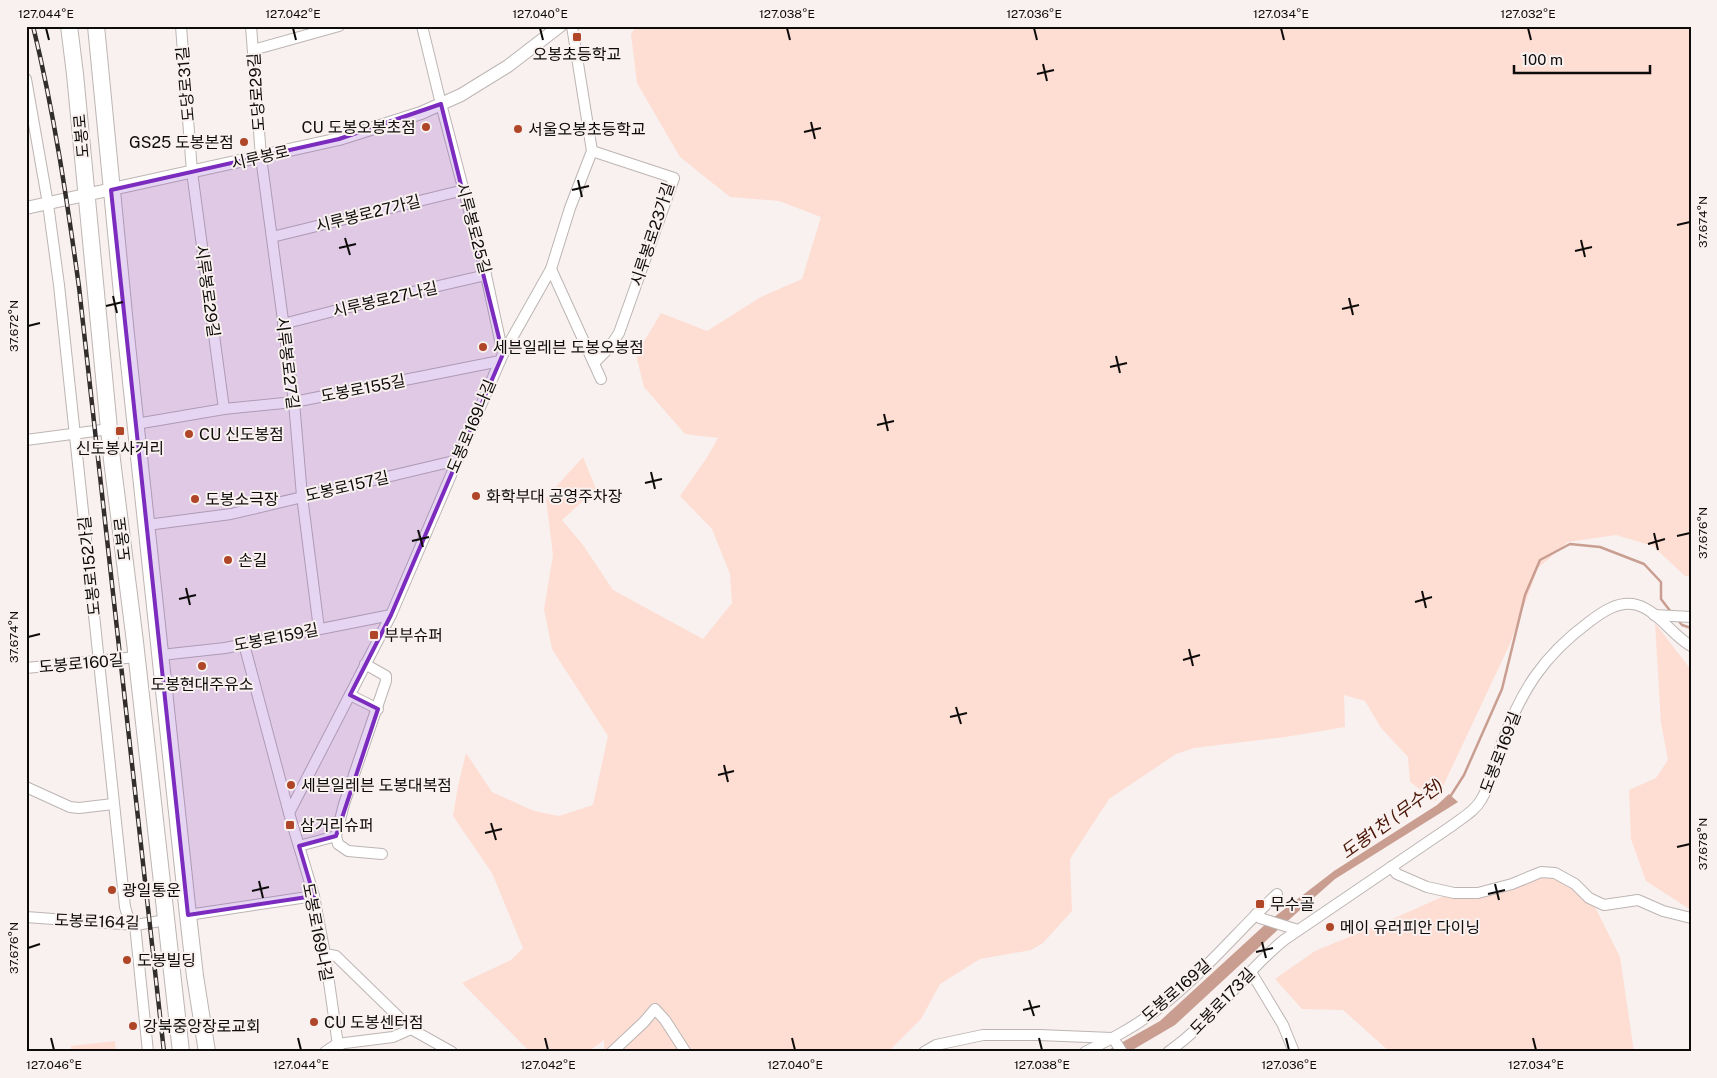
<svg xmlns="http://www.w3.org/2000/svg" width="1717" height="1078" font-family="'Public Sans','Noto Sans KR',sans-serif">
	<rect width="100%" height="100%" fill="#f8f1ef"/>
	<g fill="#feddd3">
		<path d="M636 26H1003L1016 28 1018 26H1691V576H1685L1653 546 1616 535 1568 542 1538 568 1509 646 1436 801 1410 782 1408 757 1381 728 1365 701 1344 695 1345 727 1285 737 1194 748 1176 754 1109 799 1070 859 1072 911 1043 943 1031 950 980 959 940 984 921 1019 888 1052H604V1040L588 1052H530L462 983 511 960 523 948 492 873 453 816 458 786 466 753 492 792 534 811 559 816 593 805 608 736 552 649 544 609 553 555 546 498 583 457 596 489 562 520 583 545 613 590 703 639 732 603 730 574 712 529 680 496 706 459 718 438 685 434 644 387 636 355 661 313 707 331 761 297 802 279 821 217 779 201 730 197 680 157 637 83 631 34Z"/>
		<path d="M1655 623 1691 670V910L1646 881 1631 839 1629 790 1656 778 1668 760 1661 723Z"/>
		<path d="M1540 871 1570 881 1596 909 1620 957 1634 1052H1390L1343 1010 1302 1009 1275 979 1315 951 1388 921 1444 896 1495 886Z"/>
		<path d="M115 1041 116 1052H71V1046Z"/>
	</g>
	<path fill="#c99e91" d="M1449 794 1458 802 1335 879 1282 926 1175 1025 1129 1052H1105L1160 1021 1269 921 1334 871 1437 805Z"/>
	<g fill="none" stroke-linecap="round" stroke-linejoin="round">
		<g stroke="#c99e91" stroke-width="2.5">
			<path d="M1678 620 1682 625 1691 628"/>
			<path d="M1450 797 1464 775 1502 689 1525 595 1540 560 1570 544 1600 547 1644 564 1661 582V599L1671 612"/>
		</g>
		<defs>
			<g id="minor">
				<path d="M181 26 192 172 224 409"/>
				<path d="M251 26 261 157 294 402 302 496 319 629"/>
				<path d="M422 26 441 104 486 275 503 354"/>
				<path d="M253 50 339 26"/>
				<path d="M26 79 48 204 59 285 125 907 128 917 135 925 148 1052"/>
				<path d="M592 151 674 178 619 333 609 348 594 363"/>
				<path d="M272 237 464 190"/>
				<path d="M551 269 601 379"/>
				<path d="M283 324 365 303 486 275"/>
				<path d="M136 424 224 409 294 402 500 361"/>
				<path d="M26 440 110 429"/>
				<path d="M147 525 231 514 458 460"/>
				<path d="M1654 615 1691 617"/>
				<path d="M244 644 289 813"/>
				<path d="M161 655 225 648 391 615"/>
				<path d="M365 664 386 676V681L344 804 336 836 338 844 348 851 382 854"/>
				<path d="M26 668 136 657"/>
				<path d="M350 695 378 709"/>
				<path d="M26 787 70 807 79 808 113 804"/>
				<path d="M299 846 336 836"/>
				<path d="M1391 867 1397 874 1427 887 1454 893H1478L1512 884 1541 872 1555 873 1575 884 1589 898 1604 905 1638 900 1663 911 1691 918"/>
				<path d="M1256 914 1260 918 1298 930"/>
				<path d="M188 915 314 896"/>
				<path d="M26 917 135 925 167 920"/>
				<path d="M325 954 336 956 411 1029 452 1052"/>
				<path d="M1251 972 1283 1025 1294 1052"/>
				<path d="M1113 1038 1122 1052"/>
				<path d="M325 1052 337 1044 393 1037 411 1029"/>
				<path d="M339 1052 325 954 314 896 289 813 391 615 503 354 551 269 570 208 592 151 572 26"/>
				<path d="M612 1052 644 1022 655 1009 665 1020 685 1051"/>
				<path d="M924 1052 936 1045 983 1035H1039L1112 1038"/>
				<path d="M1085 1052C1109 1040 1133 1028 1155 1011 1200 977 1236 933 1277 894"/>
				<path d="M1168 1052C1213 1021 1242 974 1284 940L1453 825C1462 818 1475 811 1481 800 1491 784 1496 762 1502 743 1521 691 1543 656 1589 622 1602 612 1619 600 1637 605 1658 611 1672 635 1691 646"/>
			</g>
			<path id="tertiary" d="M26 208 339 139 421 113 461 95 508 66 560 26"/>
			<g id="primary">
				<path d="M69 26 75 74 112 460 135 642 181 1052"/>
				<path d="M96 26 126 335 188 915 195 976 207 1052"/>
			</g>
		</defs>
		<use href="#minor" stroke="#bcb5b3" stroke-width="12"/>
		<use href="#tertiary" stroke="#bcb5b3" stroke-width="14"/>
		<use href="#primary" stroke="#bcb5b3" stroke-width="18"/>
		<use href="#minor" stroke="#fff" stroke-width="10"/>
		<use href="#tertiary" stroke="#fff" stroke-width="12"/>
		<use href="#primary" stroke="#fff" stroke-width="16"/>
		<defs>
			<path id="rail" d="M33 26C54 112 67 200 79 287L164 1052"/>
		</defs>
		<use href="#rail" stroke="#322e2e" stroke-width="4.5"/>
		<use href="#rail" stroke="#f8f1ef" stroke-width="2.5" stroke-dasharray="8" stroke-linecap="butt"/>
	</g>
	<path fill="#7b2cbf" fill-opacity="0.2" stroke="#7b2cbf" stroke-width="4" stroke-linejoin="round" d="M441 104 503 354 391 615 350 695 378 709 336 836 299 846 314 896 188 915 111 190 339 139Z"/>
	<path fill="none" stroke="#0e0b0b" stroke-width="2" d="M46 28 49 40M293 28 296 40M540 28 543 40M787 28 790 40M1034 28 1037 40M1281 28 1284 40M1528 28 1531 40M1043 64 1047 81M1037 74 1054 70M811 122 815 139M804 132 821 128M578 180 582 197M572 190 589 186M1677 225 1690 222M345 238 350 255M1581 240 1585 257M339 248 356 244M1575 251 1592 247M113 296 117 313M1349 298 1353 315M106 306 123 302M1342 309 1359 305M28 326 40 323M1116 356 1120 373M1110 367 1127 363M884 414 888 431M877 425 894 421M651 472 655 489M645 483 662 479M418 530 423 547M1654 533 1658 550M1677 536 1690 533M412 541 429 537M1648 544 1665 539M186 588 190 605M1422 591 1426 608M179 599 196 595M1415 602 1432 597M28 637 40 634M1189 649 1193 666M1183 660 1200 655M956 707 961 724M950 717 967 713M724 765 728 782M718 775 734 771M491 823 496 840M485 833 502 829M1677 847 1690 844M259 881 263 898M1495 884 1499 900M252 891 269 887M1488 894 1505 890M1262 942 1266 958M28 948 40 944M1256 952 1273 948M1029 1000 1034 1016M1023 1010 1040 1006M51 1038 54 1050M298 1038 301 1050M545 1038 548 1050M792 1038 795 1050M1039 1038 1042 1050M1286 1038 1289 1050M1533 1038 1536 1050"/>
	<g fill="#af4627" stroke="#f8f1ef" stroke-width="2">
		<rect x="572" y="32" width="10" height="10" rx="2.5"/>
		<circle cx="426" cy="127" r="5"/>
		<circle cx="518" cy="129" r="5"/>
		<circle cx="244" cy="142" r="5"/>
		<circle cx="483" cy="347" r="5"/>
		<rect x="115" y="426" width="10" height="10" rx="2.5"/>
		<circle cx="189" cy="434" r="5"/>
		<circle cx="476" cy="496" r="5"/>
		<circle cx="195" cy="499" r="5"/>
		<circle cx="228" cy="560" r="5"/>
		<rect x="369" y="630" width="10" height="10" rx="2.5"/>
		<circle cx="202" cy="666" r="5"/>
		<circle cx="291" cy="785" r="5"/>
		<rect x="285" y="820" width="10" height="10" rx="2.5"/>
		<circle cx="112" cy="890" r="5"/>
		<rect x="1255" y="899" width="10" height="10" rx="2.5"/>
		<circle cx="1330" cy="927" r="5"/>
		<circle cx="127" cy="960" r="5"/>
		<circle cx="314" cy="1022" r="5"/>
		<circle cx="133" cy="1026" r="5"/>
	</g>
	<g text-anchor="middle" stroke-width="4" stroke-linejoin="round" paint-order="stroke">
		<g font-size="16" fill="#0e0b0b" stroke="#f8f1ef" text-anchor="start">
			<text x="577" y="60" text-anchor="middle">오봉초등학교</text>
			<text x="416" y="133" text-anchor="end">CU 도봉오봉초점</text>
			<text x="528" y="135">서울오봉초등학교</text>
			<text x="234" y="148" text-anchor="end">GS25 도봉본점</text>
			<text x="493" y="353">세븐일레븐 도봉오봉점</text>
			<text x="199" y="440">CU 신도봉점</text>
			<text x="120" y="454" text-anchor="middle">신도봉사거리</text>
			<text x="486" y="502">화학부대 공영주차장</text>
			<text x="205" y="505">도봉소극장</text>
			<text x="238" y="566">손길</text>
			<text x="384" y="641">부부슈퍼</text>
			<text x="202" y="690" text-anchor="middle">도봉현대주유소</text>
			<text x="301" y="791">세븐일레븐 도봉대복점</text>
			<text x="300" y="831">삼거리슈퍼</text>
			<text x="122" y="896">광일통운</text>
			<text x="1270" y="910">무수골</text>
			<text x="1340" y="933">메이 유러피안 다이닝</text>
			<text x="137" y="966">도봉빌딩</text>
			<text x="324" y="1028">CU 도봉센터점</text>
			<text x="143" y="1032">강북중앙장로교회</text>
		</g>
		<g font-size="16" fill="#0e0b0b" stroke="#f8f1ef">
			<text transform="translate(185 84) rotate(-95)" y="6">도당로31길</text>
			<text transform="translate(256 92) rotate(-94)" y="6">도당로29길</text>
			<text transform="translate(81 136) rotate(-95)" y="6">도봉로</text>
			<text transform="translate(260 157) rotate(-13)" y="6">시루봉로</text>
			<text transform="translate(368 213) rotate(-14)" y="6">시루봉로27가길</text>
			<text transform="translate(474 228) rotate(75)" y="6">시루봉로25길</text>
			<text transform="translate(652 234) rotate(-72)" y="6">시루봉로23가길</text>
			<text transform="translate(208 291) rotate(82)" y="6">시루봉로29길</text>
			<text transform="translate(385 299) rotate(-13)" y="6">시루봉로27나길</text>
			<text transform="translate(288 363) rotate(83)" y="6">시루봉로27길</text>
			<text transform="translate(363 388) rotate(-11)" y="6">도봉로155길</text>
			<text transform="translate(471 426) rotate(-67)" y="6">도봉로169나길</text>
			<text transform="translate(347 486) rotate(-13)" y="6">도봉로157길</text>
			<text transform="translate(122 539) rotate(-97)" y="6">도봉로</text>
			<text transform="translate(89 566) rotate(-96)" y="6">도봉로152가길</text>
			<text transform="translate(276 637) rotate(-11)" y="6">도봉로159길</text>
			<text transform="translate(81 663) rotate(-5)" y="6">도봉로160길</text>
			<text transform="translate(1500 752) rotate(-69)" y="6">도봉로169길</text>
			<text transform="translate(97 921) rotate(2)" y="6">도봉로164길</text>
			<text transform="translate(318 932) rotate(79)" y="6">도봉로169나길</text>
			<text transform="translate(1176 990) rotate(-41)" y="6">도봉로169길</text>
			<text transform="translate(1222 1001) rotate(-46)" y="6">도봉로173길</text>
		</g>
		<g font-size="18" font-style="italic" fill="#4b1606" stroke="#f8f1ef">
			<text transform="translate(1392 819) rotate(-36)" y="6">도봉1천 (무수천)</text>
		</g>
	</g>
	<rect width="1717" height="1078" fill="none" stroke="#f8f1ef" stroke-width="55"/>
	<path d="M1514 65v8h136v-8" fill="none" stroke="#0e0b0b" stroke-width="2.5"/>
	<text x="1522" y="65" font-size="15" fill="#0e0b0b" stroke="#f8f1ef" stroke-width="4" paint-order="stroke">100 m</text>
	<rect x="28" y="28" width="1662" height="1022" fill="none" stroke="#0e0b0b" stroke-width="2"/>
	<g font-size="12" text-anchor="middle" fill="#0e0b0b">
		<text x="46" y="18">127.044°E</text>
		<text x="293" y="18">127.042°E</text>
		<text x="540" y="18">127.040°E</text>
		<text x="787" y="18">127.038°E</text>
		<text x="1034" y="18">127.036°E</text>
		<text x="1281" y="18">127.034°E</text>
		<text x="1528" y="18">127.032°E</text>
		<text transform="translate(1703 222) rotate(-90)" y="4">37.674°N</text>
		<text transform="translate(14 326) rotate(-90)" y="4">37.672°N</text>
		<text transform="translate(1703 533) rotate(-90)" y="4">37.676°N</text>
		<text transform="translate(14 637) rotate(-90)" y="4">37.674°N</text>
		<text transform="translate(1703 844) rotate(-90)" y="4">37.678°N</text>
		<text transform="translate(14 948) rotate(-90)" y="4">37.676°N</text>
		<text x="54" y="1069">127.046°E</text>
		<text x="301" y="1069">127.044°E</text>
		<text x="548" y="1069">127.042°E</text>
		<text x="795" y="1069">127.040°E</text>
		<text x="1042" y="1069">127.038°E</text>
		<text x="1289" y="1069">127.036°E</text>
		<text x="1536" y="1069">127.034°E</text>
	</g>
</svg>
